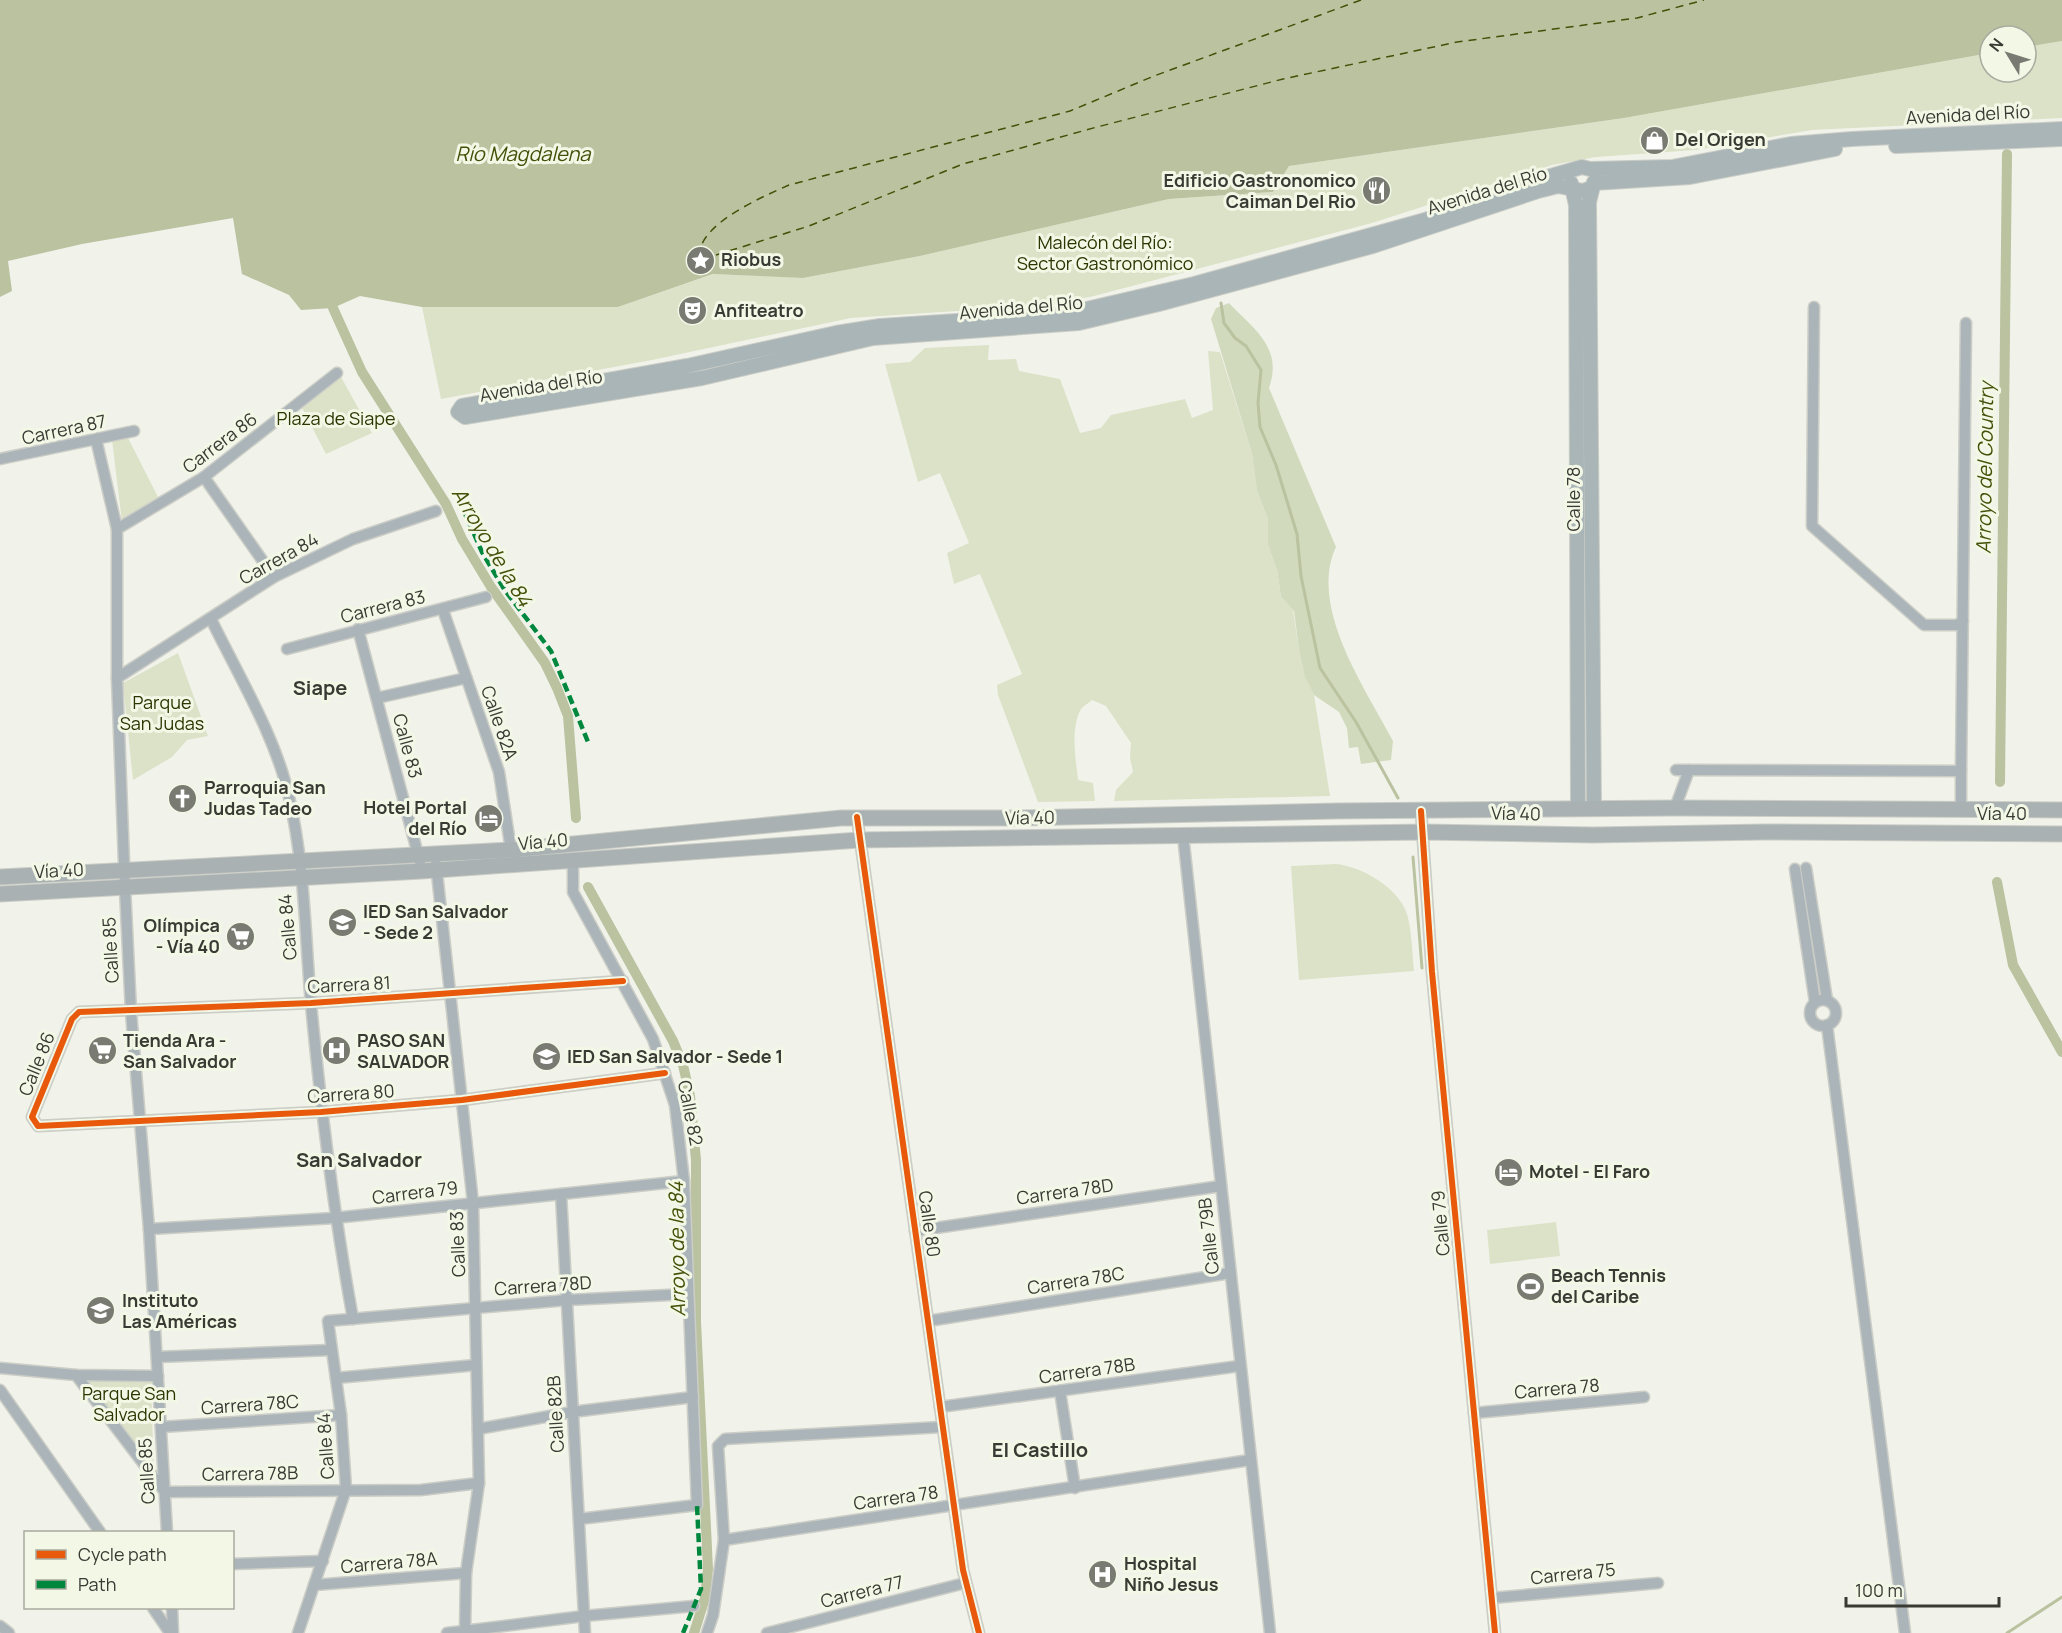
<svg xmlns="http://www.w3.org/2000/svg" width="2062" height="1633" font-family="Manrope,sans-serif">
	<rect width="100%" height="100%" fill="#f1f3ea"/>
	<g fill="#dce2c8">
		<path d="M2062 41V118L1812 130 1695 150 1596 157 1552 165 1372 223 1094 296 1049 305 851 318 652 360 441 399 422 307H618L714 274 803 278 920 256 1169 199 1273 192 1289 166 1624 118 1990 53V72H2026V47Z"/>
		<path d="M989 345 988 360 1016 359 1019 371 1060 379 1080 433 1101 428 1111 415 1185 399 1192 418 1213 410 1208 351 1220 352 1252 454 1257 491 1268 519V545L1277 570 1281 597 1293 610 1299 650 1305 676 1314 695 1330 796 1114 801 1116 790 1133 772 1130 758 1131 743 1106 706 1092 700C1089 703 1083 706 1081 709 1070 728 1076 760 1078 780L1093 783 1095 801 1038 802 998 695 997 685 1022 674 980 574 954 584 947 553 969 543 940 473 918 482 885 364 910 362 925 348Z"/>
		<path d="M341 377 372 433 326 454 301 406Z"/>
		<path d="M128 438 160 501 122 522 112 440Z"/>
		<path d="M178 653 208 736 187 740 172 757 133 780 123 683Z"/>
		<path d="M1336 864C1361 866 1399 888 1407 914 1412 931 1412 952 1414 971L1299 980 1291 866Z"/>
		<path d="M1556 1222 1560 1256 1490 1264 1487 1230Z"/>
		<path d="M83 1379 151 1382 154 1476Z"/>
	</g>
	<path fill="#d2dabd" d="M1229 303C1255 330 1283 348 1269 388L1336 547C1308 607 1365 688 1393 741L1391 760 1361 764 1358 747 1349 748 1347 728 1339 712 1314 695 1305 677 1299 650 1294 611 1281 597 1277 570 1268 545V519L1257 491 1252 454 1211 319 1216 308Z"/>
	<path fill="#bac2a0" d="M0 0H2062V41L2026 47V36H1990V53L1624 118 1289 166 1273 192 1169 199 920 256 803 278 713 274 618 307H422L360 296 333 308 301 310 289 295 242 274 233 218 82 244 8 261 12 291 0 297Z"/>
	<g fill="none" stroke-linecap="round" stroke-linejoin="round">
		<g stroke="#bac2a0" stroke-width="3">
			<path d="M1221 303 1224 323 1235 338 1246 346 1261 370 1258 403 1260 427 1276 465 1297 534 1301 576 1320 668 1356 722 1398 798"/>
			<path d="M1413 857 1422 968"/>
			<path d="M2007 1633 2062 1597"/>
		</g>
		<g stroke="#bac2a0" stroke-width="10">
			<path d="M333 308 362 372 446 504 462 539 491 587 545 663 557 688 568 716 576 818"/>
			<path d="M2000 782 2007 154"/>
			<path d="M1997 882 2013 965 2062 1052"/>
			<path d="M588 887 673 1041 683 1065 690 1096 696 1160V1322L708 1569 705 1598 694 1633"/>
		</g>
		<path stroke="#445007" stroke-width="1.5" stroke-dasharray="8 6" stroke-linecap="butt" d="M1361 0 1154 76 1070 111 789 185C764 196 716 217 703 242 700 247 700 254 700 260L809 226 963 164 1097 127 1283 79 1457 42 1637 18 1704 0"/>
		<defs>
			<g id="minor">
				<path d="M1814 307 1812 526 1924 625H1957L1963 621"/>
				<path d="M96 439 117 529V678L125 888 131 1012 149 1229 167 1532"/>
				<path d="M0 459 134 431"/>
				<path d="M204 477 274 577"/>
				<path d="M117 529 204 477 337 373"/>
				<path d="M443 610 499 772 511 850"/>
				<path d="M211 619C238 675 276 737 289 797 305 865 305 936 311 1004 321 1110 334 1214 353 1319"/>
				<path d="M358 629 420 862"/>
				<path d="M287 649 486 597"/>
				<path d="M117 678 274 577 353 539 436 511"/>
				<path d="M377 698 466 678"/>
				<path d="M1676 770 1961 771 1966 323"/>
				<path d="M1675 808 1689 770"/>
				<path d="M1961 809V771"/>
				<path d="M1421 811 1432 972 1495 1633"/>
				<path d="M857 817 963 1570 979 1633"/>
				<path d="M1183 835 1270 1633"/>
				<path d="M573 859V892L653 1039 675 1105 684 1181 697 1505 579 1519"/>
				<path d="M436 864 473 1203 479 1483 466 1573 465 1633"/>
				<path d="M1806 868 1827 1000"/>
				<path d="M1795 869 1815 1002"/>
				<path d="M623 981 311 1003 79 1012 72 1019 32 1117 38 1126 321 1112 462 1100 665 1073"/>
				<circle cx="1823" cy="1013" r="13"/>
				<path d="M1827 1025 1905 1633"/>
				<path d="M561 1194 585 1633"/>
				<path d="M149 1229 334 1218 684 1181"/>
				<path d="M915 1231 1221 1186"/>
				<path d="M928 1321 1230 1273"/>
				<path d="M157 1357 331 1350"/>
				<path d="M0 1368 76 1375 158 1376"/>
				<path d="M76 1375 165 1492 421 1490 479 1483"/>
				<path d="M336 1378 476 1365"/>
				<path d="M0 1390 100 1532"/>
				<path d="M1060 1391 1075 1488"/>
				<path d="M940 1407 1239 1366"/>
				<path d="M1474 1413 1644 1397"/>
				<path d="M161 1427 341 1415"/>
				<path d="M478 1429 572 1412 693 1397"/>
				<path d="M724 1540 1250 1460"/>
				<path d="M232 1564 323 1561"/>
				<path d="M314 1585 466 1573"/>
				<path d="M1492 1598 1658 1583"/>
				<path d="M153 1608 170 1633"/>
				<path d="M172 1608 173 1633"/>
				<path d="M0 1626 9 1633"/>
				<path d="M298 1633 346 1489 341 1415 328 1321 567 1300 688 1294"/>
				<path d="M447 1633 584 1616 694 1606"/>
				<path d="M707 1633 713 1615 724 1540 718 1446 725 1439 942 1427"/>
				<path d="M767 1633 965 1583"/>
			</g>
			<g id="major">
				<path d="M1896 146 2062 139"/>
				<path d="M1594 182 1589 202 1594 809"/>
				<path d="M1571 183 1576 205 1578 809"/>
				<path d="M1594 183 1690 177 1835 149"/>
				<path d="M1591 188 1583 191 1558 186 1538 191 1373 246 1159 304 1079 323 873 338 702 378 465 417 458 412 462 406 687 366 836 333 880 326 1065 314 1194 284 1425 220 1530 182 1582 167 1590 169 1672 167 1791 144 1852 139 2062 129"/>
			</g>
			<g id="highway">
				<path d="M0 877 511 850 841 818H1021L1336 811 1675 808 2062 810"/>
				<path d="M0 894 422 871 859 840 1424 832 1593 835 1764 832 2062 834"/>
			</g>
		</defs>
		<use href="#minor" stroke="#cbcdc6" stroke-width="13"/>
		<use href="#major" stroke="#cbcdc6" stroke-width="16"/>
		<use href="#highway" stroke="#cbcdc6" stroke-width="17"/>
		<use href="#minor" stroke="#abb5b9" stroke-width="10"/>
		<use href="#major" stroke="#aab5b7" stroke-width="14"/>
		<use href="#highway" stroke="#a9b1b2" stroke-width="15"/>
		<g stroke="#00873e" stroke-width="4.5" stroke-dasharray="9 4.5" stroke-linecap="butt">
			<path d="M463 509 482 552 504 589 551 651 588 742"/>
			<path d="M683 1633 701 1589 697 1505"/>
		</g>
		<defs>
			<g id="cycleway">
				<path d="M1421 811 1432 972 1495 1633"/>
				<path d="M857 817 963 1570 979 1633"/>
				<path d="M623 981 311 1003 79 1012 72 1019 32 1117 38 1126 321 1112 462 1100 665 1073"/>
			</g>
		</defs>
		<use href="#cycleway" stroke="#f2f7e6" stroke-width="10"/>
		<use href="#cycleway" stroke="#e8590c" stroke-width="6"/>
	</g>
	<defs>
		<symbol id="shop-disc" viewBox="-11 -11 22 22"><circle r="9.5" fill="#797b73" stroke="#f2f7e6"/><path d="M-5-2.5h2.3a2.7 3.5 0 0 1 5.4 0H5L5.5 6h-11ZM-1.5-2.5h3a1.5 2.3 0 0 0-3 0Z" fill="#fff"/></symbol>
		<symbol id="restaurant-disc" viewBox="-11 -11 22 22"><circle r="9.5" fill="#797b73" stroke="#f2f7e6"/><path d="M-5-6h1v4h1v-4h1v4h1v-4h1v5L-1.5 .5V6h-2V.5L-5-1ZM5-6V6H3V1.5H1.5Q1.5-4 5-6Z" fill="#fff"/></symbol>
		<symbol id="sight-disc" viewBox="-11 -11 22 22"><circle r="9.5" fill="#797b73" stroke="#f2f7e6"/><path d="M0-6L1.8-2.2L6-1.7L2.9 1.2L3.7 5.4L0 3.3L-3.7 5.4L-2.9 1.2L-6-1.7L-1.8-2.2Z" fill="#fff"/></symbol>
		<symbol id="theatre-disc" viewBox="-11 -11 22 22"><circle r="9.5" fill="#797b73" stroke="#f2f7e6"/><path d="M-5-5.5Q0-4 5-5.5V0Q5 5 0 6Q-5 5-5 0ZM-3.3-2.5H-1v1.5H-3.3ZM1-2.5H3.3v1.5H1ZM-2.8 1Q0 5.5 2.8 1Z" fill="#fff"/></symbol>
		<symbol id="church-disc" viewBox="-11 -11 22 22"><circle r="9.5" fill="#797b73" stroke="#f2f7e6"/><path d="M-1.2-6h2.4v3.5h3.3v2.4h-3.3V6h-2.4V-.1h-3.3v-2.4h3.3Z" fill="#fff"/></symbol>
		<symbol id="hotel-disc" viewBox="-11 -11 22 22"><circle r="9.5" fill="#797b73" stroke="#f2f7e6"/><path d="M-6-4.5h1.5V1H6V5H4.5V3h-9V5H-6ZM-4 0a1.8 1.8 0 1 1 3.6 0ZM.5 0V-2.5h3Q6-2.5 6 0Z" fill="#fff"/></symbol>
		<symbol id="school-disc" viewBox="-11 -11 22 22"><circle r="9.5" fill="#797b73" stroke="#f2f7e6"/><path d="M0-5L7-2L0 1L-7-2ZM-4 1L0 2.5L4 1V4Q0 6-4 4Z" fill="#fff"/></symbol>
		<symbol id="supermarket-disc" viewBox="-11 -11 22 22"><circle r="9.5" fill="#797b73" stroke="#f2f7e6"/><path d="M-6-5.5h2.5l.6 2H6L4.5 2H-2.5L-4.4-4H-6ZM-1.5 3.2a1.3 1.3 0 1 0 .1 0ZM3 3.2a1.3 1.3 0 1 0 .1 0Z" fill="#fff"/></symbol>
		<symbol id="hospital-disc" viewBox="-11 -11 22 22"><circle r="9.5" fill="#797b73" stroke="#f2f7e6"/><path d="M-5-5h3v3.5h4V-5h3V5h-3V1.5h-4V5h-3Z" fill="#fff"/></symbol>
		<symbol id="stadium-disc" viewBox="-11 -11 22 22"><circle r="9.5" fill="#797b73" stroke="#f2f7e6"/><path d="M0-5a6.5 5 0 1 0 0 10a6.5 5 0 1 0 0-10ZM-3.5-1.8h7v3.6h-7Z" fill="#fff"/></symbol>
	</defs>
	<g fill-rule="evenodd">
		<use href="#shop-disc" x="1638" y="124" width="33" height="33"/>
		<use href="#restaurant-disc" x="1360" y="174" width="33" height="33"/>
		<use href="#sight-disc" x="684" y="244" width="33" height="33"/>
		<use href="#theatre-disc" x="676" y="294" width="33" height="33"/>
		<use href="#church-disc" x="166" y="782" width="33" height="33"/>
		<use href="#hotel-disc" x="472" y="802" width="33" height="33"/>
		<use href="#school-disc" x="326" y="906" width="33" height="33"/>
		<use href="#supermarket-disc" x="224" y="920" width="33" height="33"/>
		<use href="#supermarket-disc" x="86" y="1034" width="33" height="33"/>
		<use href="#hospital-disc" x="320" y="1034" width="33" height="33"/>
		<use href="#school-disc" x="530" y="1040" width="33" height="33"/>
		<use href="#hotel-disc" x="1492" y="1156" width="33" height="33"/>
		<use href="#stadium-disc" x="1514" y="1270" width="33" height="33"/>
		<use href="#school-disc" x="84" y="1294" width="33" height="33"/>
		<use href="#hospital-disc" x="1086" y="1558" width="33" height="33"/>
	</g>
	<g text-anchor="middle" stroke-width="6" stroke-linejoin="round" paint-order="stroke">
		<g font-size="18" fill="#383a33" stroke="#f2f7e6">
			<text transform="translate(1968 115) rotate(-3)" y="6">Avenida del Río</text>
			<text transform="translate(1487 191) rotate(-17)" y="6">Avenida del Río</text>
			<text transform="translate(1021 308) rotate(-5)" y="6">Avenida del Río</text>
			<text transform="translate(541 386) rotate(-9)" y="6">Avenida del Río</text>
			<text transform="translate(64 430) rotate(-12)" y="6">Carrera 87</text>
			<text transform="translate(220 443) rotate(-37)" y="6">Carrera 86</text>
			<text transform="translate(1574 499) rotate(-90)" y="6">Calle 78</text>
			<text transform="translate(279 559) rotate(-29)" y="6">Carrera 84</text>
			<text transform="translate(383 607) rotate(-14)" y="6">Carrera 83</text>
			<text transform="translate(499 723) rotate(71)" y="6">Calle 82A</text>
			<text transform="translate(407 746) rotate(75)" y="6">Calle 83</text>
			<text transform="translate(1516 814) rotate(1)" y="6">Vía 40</text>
			<text x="2002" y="820">Vía 40</text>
			<text transform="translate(1030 818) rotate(-1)" y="6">Vía 40</text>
			<text transform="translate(543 842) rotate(-5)" y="6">Vía 40</text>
			<text transform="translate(59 871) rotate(-3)" y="6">Vía 40</text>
			<text transform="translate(288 927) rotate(-95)" y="6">Calle 84</text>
			<text transform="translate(111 950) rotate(-93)" y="6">Calle 85</text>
			<text transform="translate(349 985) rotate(-3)" y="6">Carrera 81</text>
			<text transform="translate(37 1064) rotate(-68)" y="6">Calle 86</text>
			<text transform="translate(351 1094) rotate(-4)" y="6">Carrera 80</text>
			<text transform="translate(690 1113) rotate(79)" y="6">Calle 82</text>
			<text transform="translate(1065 1192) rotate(-8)" y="6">Carrera 78D</text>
			<text transform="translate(415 1193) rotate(-7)" y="6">Carrera 79</text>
			<text transform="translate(1441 1223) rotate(-95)" y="6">Calle 79</text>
			<text transform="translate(929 1224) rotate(82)" y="6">Calle 80</text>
			<text transform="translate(1209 1236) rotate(-96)" y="6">Calle 79B</text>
			<text transform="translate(458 1244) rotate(-92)" y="6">Calle 83</text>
			<text transform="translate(1076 1281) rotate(-9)" y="6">Carrera 78C</text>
			<text transform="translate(543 1286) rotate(-4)" y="6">Carrera 78D</text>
			<text transform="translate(1087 1371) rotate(-8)" y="6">Carrera 78B</text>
			<text transform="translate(1557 1389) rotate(-5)" y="6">Carrera 78</text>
			<text transform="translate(250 1405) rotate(-4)" y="6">Carrera 78C</text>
			<text transform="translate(556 1414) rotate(-93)" y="6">Calle 82B</text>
			<text transform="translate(326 1446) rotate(-94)" y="6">Calle 84</text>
			<text transform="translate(147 1471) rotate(-93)" y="6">Calle 85</text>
			<text transform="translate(250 1474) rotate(-1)" y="6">Carrera 78B</text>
			<text transform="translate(896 1498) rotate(-8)" y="6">Carrera 78</text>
			<text transform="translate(389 1563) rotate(-5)" y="6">Carrera 78A</text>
			<text transform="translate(1573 1574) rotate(-6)" y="6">Carrera 75</text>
			<text transform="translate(862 1592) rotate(-14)" y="6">Carrera 77</text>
		</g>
		<g font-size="18" font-weight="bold" fill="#383a33" stroke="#f2f7e6" text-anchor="start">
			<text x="1675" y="146">Del Origen</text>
			<text x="1356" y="187" text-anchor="end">Edificio Gastronomico<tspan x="1356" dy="21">Caiman Del Rio</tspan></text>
			<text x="721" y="266">Riobus</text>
			<text x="714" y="317">Anfiteatro</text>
			<text x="204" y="794">Parroquia San<tspan x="204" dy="21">Judas Tadeo</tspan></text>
			<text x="467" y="814" text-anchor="end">Hotel Portal<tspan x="467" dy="21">del Río</tspan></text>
			<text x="363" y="918">IED San Salvador<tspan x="363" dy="21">- Sede 2</tspan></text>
			<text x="220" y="932" text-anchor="end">Olímpica<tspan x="220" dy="21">- Vía 40</tspan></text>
			<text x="123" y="1047">Tienda Ara -<tspan x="123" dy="21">San Salvador</tspan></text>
			<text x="357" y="1047">PASO SAN<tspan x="357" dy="21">SALVADOR</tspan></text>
			<text x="567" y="1063">IED San Salvador - Sede 1</text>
			<text x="1529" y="1178">Motel - El Faro</text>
			<text x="1551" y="1282">Beach Tennis<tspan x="1551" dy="21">del Caribe</tspan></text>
			<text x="122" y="1307">Instituto<tspan x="122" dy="21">Las Américas</tspan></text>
			<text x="1124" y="1570">Hospital<tspan x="1124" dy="21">Niño Jesus</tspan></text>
		</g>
		<g font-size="18" fill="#2c3400" stroke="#f2f7e6">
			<text x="1105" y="249">Malecón del Río:<tspan x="1105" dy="21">Sector Gastronómico</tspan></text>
			<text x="336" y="425">Plaza de Siape</text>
			<text x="162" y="709">Parque<tspan x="162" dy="21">San Judas</tspan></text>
			<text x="129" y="1400">Parque San<tspan x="129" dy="21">Salvador</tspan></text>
		</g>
		<g font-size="20" font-style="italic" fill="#445007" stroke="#f2f7e6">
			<text x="523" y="161">Río Magdalena</text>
			<text transform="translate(1985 468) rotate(-89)" y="7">Arroyo del Country</text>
			<text transform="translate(492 547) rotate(59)" y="7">Arroyo de la 84</text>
			<text transform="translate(677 1249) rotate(-91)" y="7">Arroyo de la 84</text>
		</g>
		<g font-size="20" font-weight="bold" fill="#383a33" stroke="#f2f7e6">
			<text x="320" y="695">Siape</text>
			<text x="359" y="1167">San Salvador</text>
			<text x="1040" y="1457">El Castillo</text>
		</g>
	</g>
	<rect x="24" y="1531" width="210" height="78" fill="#f2f7e6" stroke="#a8ab9e" stroke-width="1.5"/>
	<rect x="36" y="1550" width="30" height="9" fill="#e8590c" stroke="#a8ab9e" stroke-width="1.5"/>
	<text x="78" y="1561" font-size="18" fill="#383a33">Cycle path</text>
	<rect x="36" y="1580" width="30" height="9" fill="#00873e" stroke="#a8ab9e" stroke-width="1.5"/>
	<text x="78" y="1591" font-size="18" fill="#383a33">Path</text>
	<g transform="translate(2008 54) rotate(308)"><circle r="28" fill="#f2f7e6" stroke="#a8ab9e" stroke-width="1.5"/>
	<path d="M0-4.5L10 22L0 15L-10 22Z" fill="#797b73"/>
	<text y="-9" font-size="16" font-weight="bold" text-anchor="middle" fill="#383a33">N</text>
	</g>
	<path d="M1846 1597v9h153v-9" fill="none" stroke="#383a33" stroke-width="3"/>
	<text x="1855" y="1597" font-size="18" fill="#383a33" stroke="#f2f7e6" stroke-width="4.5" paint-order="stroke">100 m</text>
</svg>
